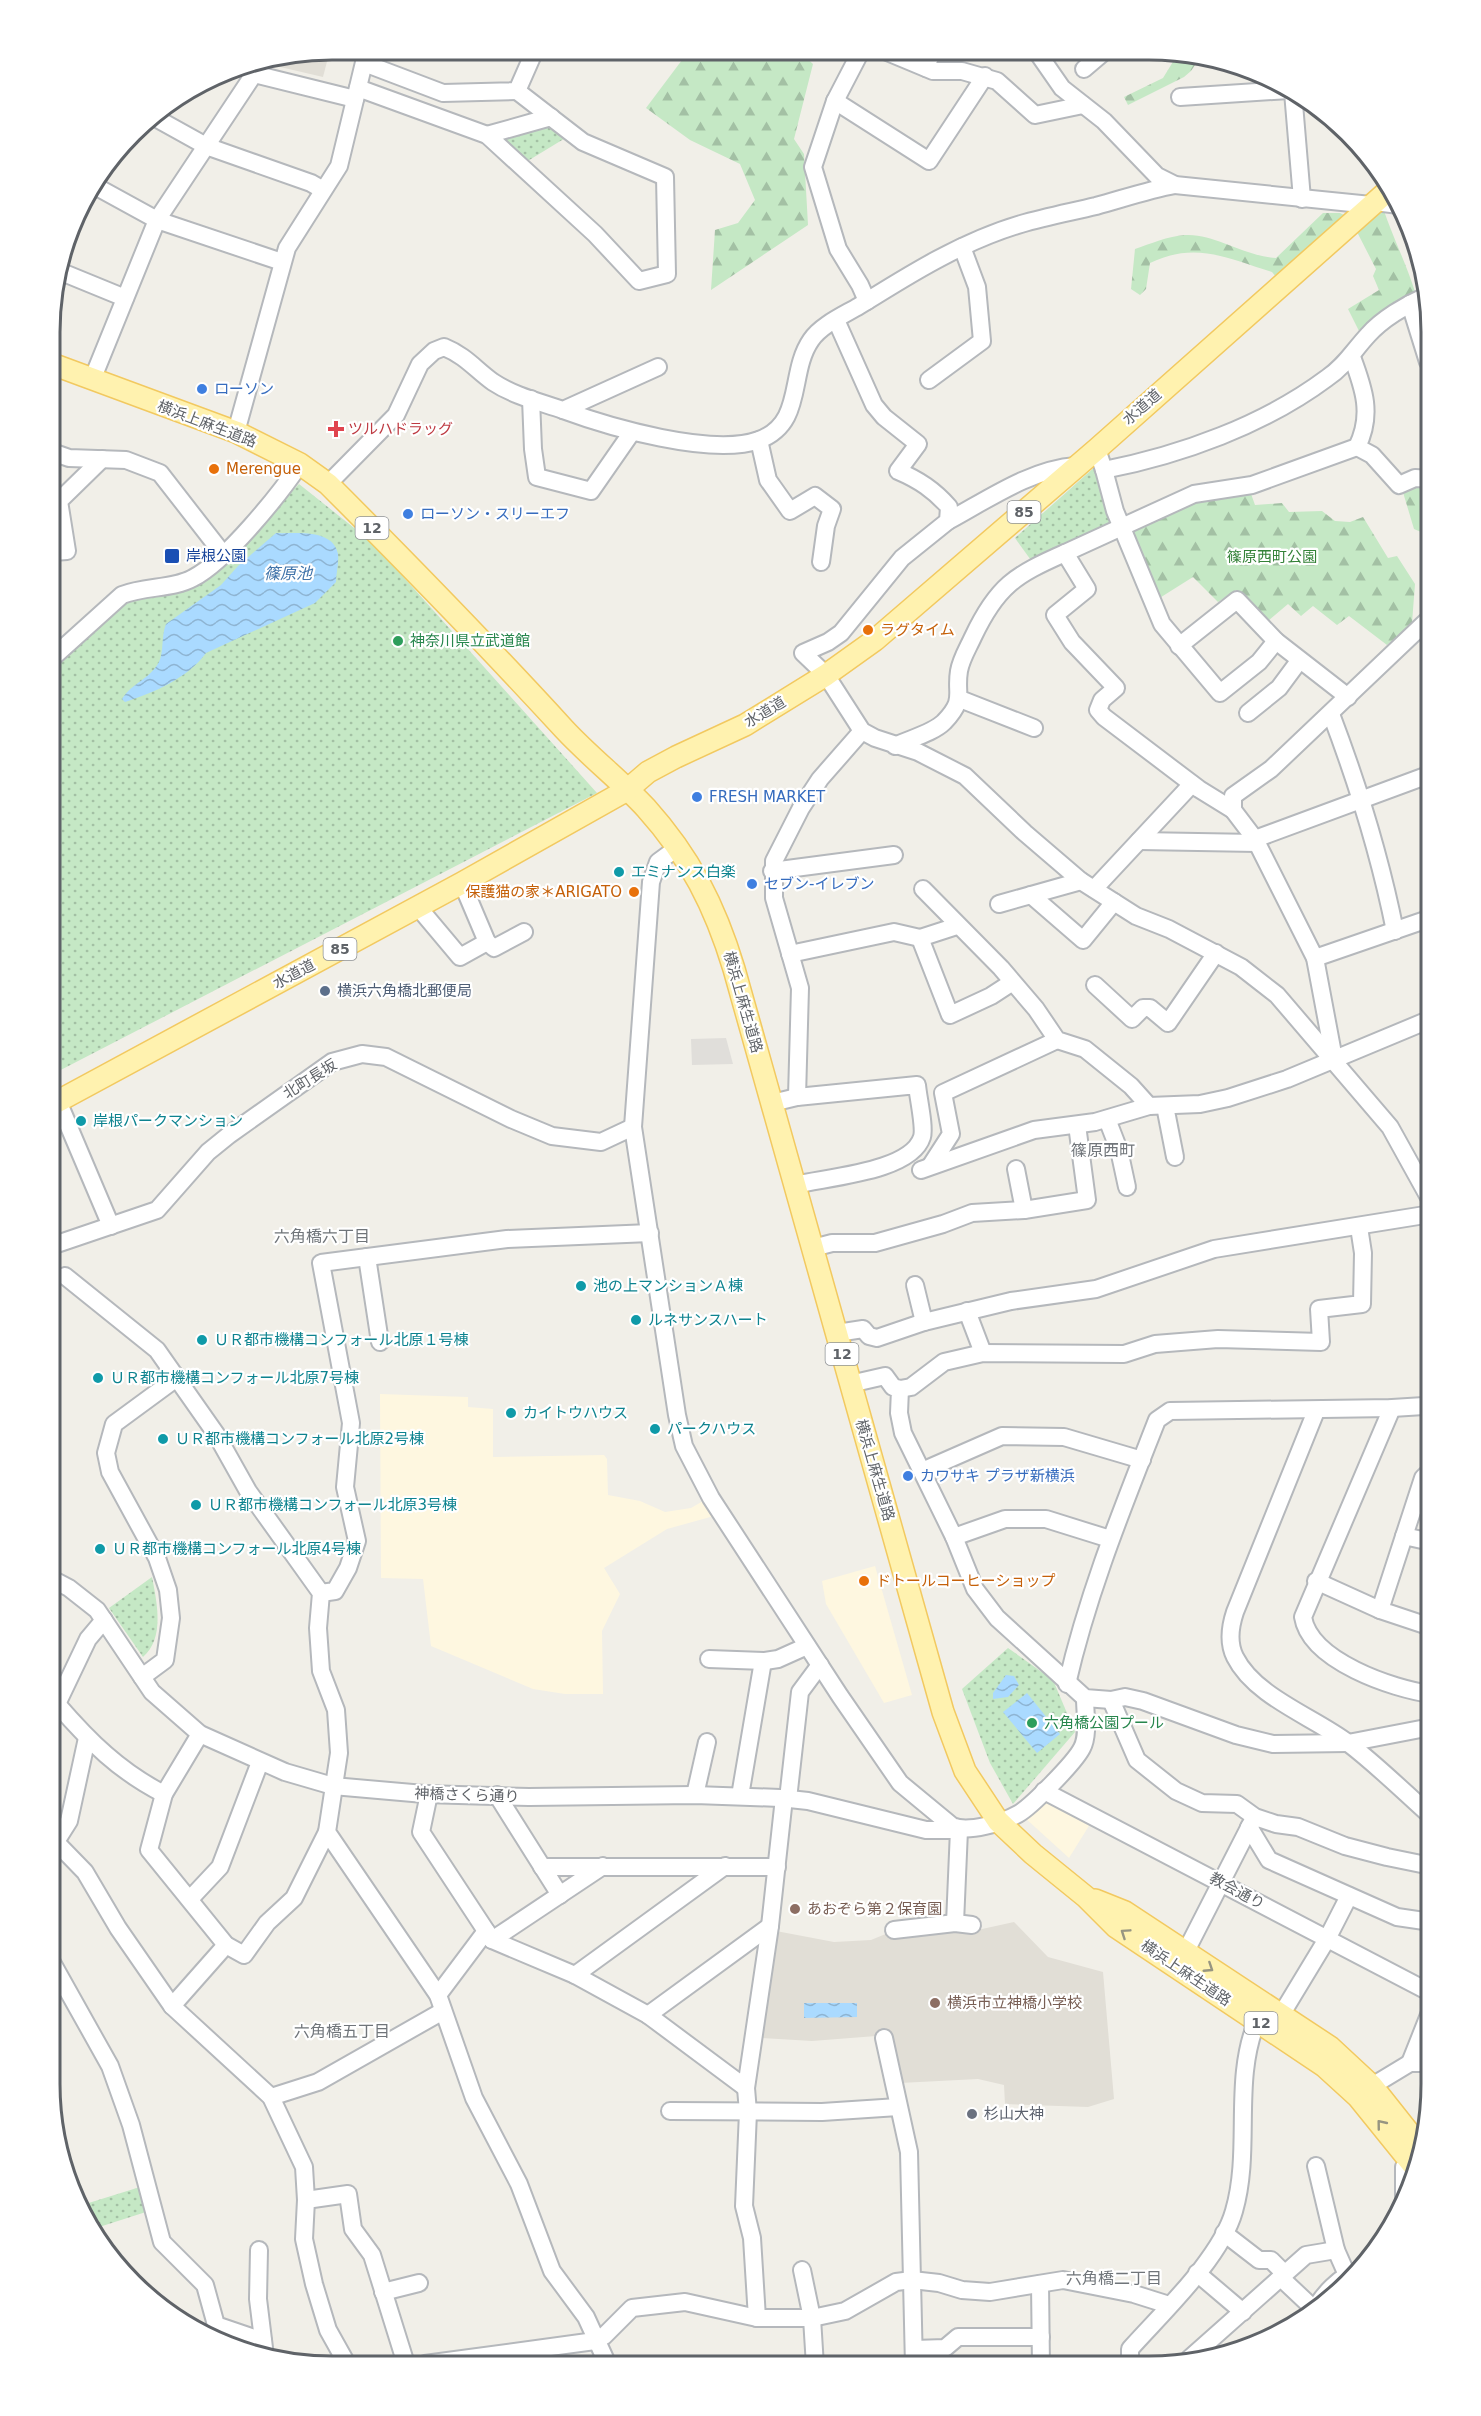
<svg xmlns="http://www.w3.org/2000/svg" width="1481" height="2416" font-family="'DejaVu Sans','Noto Sans JP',sans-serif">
	<defs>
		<pattern id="forest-firs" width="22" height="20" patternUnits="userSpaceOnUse" patternTransform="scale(1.5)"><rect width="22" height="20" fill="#c5e8c5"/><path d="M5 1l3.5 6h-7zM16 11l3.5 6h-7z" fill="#a3c0a4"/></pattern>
		<pattern id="park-dots" width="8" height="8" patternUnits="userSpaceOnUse" patternTransform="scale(1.5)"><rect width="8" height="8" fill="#c5e8c5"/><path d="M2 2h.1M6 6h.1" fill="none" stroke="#a3c0a4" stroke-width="1.8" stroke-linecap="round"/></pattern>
		<pattern id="water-waves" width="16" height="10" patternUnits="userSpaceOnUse" patternTransform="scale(1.5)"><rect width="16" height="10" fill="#aadaff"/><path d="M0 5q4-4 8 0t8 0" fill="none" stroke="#8eb4d2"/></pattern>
	</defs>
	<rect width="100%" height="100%" fill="#f1efe8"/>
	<g fill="#fef7e0">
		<path d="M380 1394 468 1397V1407L493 1409V1457L604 1455 607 1459 608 1495 640 1501 665 1512 691 1508 703 1501 714 1516 667 1529 604 1568 620 1594 602 1631 603 1694H565L533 1689 431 1646 423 1579 381 1578Z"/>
		<path d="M875 1566 912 1695 884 1703 826 1604 822 1581Z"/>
		<path d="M1046 1796 1092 1821 1069 1858 1025 1818Z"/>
	</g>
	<path fill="#e0deda" d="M726 1038 733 1064 692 1065 691 1039Z"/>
	<g fill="#e1ded6">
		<path d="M330 50 323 77 263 63Z"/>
		<path d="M1014 1922 1048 1957 1103 1972 1114 2099 1088 2107 1005 2104 1004 2085 978 2079 900 2083 889 2035 812 2041 760 2038 776 1931 834 1942 871 1940 888 1933 973 1931Z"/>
	</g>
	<g fill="url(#forest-firs)">
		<path d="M683 51H799L813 64 794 139 804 154 808 225 711 290 715 230 738 223 755 200 740 164 690 140 646 108 682 60Z"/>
		<path d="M1179 52 1201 56 1191 71 1184 77 1128 105 1124 97 1163 78Z"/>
		<path d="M1383 208C1393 238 1407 265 1416 295L1361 335 1348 309 1379 290 1373 276 1376 269 1356 230Z"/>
		<path d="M1323 213H1340L1346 216 1276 277 1272 272C1226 258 1196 241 1150 263L1146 289 1140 295 1131 289 1135 249C1150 244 1168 236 1185 235 1214 233 1244 256 1276 258Z"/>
		<path d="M1416 482 1431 504V530L1421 532 1414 529 1402 489Z"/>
		<path d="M1250 491 1255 505 1282 503 1289 512 1322 511 1335 521 1350 522 1363 517 1388 558 1397 556 1415 584 1412 623 1387 645 1349 616 1337 625 1313 606 1301 616 1288 604 1268 621 1236 590 1218 602 1193 577 1158 599 1128 531 1196 500Z"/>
	</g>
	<g fill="url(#park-dots)">
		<path d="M548 124 567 137 526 162 499 138Z"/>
		<path d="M1097 465 1115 526 1033 563 1015 538Z"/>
		<path d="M299 484 373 543 597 793 51 1075V667L119 605 218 566Z"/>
		<path d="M152 1577C157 1603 165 1638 143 1657L109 1608Z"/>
		<path d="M1008 1648 1053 1680 1075 1732 1013 1804 990 1763 962 1689Z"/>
		<path d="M140 2187 149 2211 93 2229 79 2206Z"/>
	</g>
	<g fill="url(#water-waves)">
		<path d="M276 533C295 534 333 528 338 554 339 563 336 574 336 582L315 603 206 653C188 678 153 693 125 702L122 699C132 683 150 679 159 662 164 651 161 636 166 624L221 585 238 566Z"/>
		<path d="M1006 1675 1014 1676 1019 1685 1008 1697 993 1699V1693Z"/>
		<path d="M1027 1693 1060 1734 1037 1753 1003 1712Z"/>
		<path d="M804 2003H857V2017L804 2018Z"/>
	</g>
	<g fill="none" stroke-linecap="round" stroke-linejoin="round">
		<defs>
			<g id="minor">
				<path d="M861 51 835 101 813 167 838 249 860 285 867 301"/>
				<path d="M885 51 933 71H962L997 81 1035 115 1083 105"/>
				<path d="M1037 52 1062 88 1104 121 1157 176 1175 185 1371 205"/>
				<path d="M364 63 443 93 517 91 535 50"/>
				<path d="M242 67 254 74 355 99"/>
				<path d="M926 68 932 51"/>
				<path d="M1084 69 1104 52"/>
				<path d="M358 88 487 135 595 234 639 281 667 274 665 177 583 142 517 91"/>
				<path d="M1293 92 1302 199"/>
				<path d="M1180 97 1289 90"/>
				<path d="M835 101 929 161 985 76"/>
				<path d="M152 116 206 146 311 183 323 190"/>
				<path d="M487 135 551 117"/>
				<path d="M95 186 157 220 282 262"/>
				<path d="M1375 202 1399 205"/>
				<path d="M59 271 125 298"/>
				<path d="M1410 304 1428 362"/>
				<path d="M836 320 874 405 884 417 918 444 898 471C919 480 934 490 949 507L948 521 902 558 841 633 828 642 803 653 826 675 862 731 875 738 918 752 965 776 1025 833 1081 881 1136 916 1169 929 1241 967 1277 995 1390 1127 1431 1201"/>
				<path d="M92 380 157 220 254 74 257 64"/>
				<path d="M929 380 982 341 977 287 962 247"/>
				<path d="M531 399 533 449 537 477 591 491 632 432"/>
				<path d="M563 410C609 427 712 457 759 440 805 423 788 373 811 340 821 325 844 315 859 306 910 274 963 241 1021 224 1045 217 1071 212 1096 206 1122 199 1148 190 1175 185"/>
				<path d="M236 432 287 248 339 166 367 50"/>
				<path d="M759 440 768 480 790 511 815 496 832 509 826 526 821 562"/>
				<path d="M1357 447 1372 455 1399 485 1415 478 1431 479"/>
				<path d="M1097 449 1104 470C1181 455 1264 425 1327 378 1345 366 1354 350 1368 335 1382 319 1406 305 1424 297"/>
				<path d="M52 452 69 458 126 460 160 473 223 554"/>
				<path d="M1104 470 1115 511 1162 624 1220 693 1259 662 1276 641"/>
				<path d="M328 484 396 415 420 364 434 351 444 347C466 356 475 369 493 382 514 396 540 402 563 410L658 367"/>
				<path d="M948 521C987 500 1031 469 1076 466"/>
				<path d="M53 552 67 551 59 501 102 459"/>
				<path d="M1179 646 1237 600 1276 641 1348 697"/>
				<path d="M51 659 122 595C145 586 173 589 193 578 226 561 279 495 300 464"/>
				<path d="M960 699 1034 728"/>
				<path d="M1248 713 1279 688 1299 661"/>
				<path d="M1331 714C1358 785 1380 856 1395 931"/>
				<path d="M895 746C909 739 933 733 944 722 966 699 955 695 959 671 961 659 968 648 973 637 997 586 1015 575 1065 553"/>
				<path d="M1233 810 1199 789 1104 717 1098 710 1102 700 1116 688 1072 642 1055 615 1087 589 1065 553 1194 494 1252 485 1357 447C1373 415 1364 389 1352 357"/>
				<path d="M1255 839 1431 774"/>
				<path d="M1139 841 1257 843"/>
				<path d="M677 848 658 862 651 882 633 1127 677 1415 684 1446 711 1498 840 1696 900 1783 952 1826C968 1833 1002 1823 1018 1814 1031 1807 1075 1762 1082 1748 1089 1735 1085 1713 1085 1698"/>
				<path d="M772 871 894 855"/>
				<path d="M462 883 487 942 494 948 524 932"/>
				<path d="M923 889 1001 968 1036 1009 1057 1040 1085 1049 1131 1086 1149 1106"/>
				<path d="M1094 889 1192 784"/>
				<path d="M1031 895 1083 940 1114 902"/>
				<path d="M999 904 1081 881"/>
				<path d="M418 907 460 957 487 942"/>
				<path d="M957 926 920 938 950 1015 991 996 1011 983"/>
				<path d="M790 954 894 932 920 938"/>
				<path d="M1315 958 1431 918"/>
				<path d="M1095 985 1132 1019 1143 1008H1150L1168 1023 1216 953"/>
				<path d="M1334 1059 1315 958 1255 839 1233 810V796L1271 769 1431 617"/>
				<path d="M797 1097 800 988 774 898V861L801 808 820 779 862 731"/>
				<path d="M58 1101 111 1226"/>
				<path d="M772 1103 797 1097 917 1085C918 1097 925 1127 922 1137 911 1172 827 1177 795 1185"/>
				<path d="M1165 1106 1175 1157"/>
				<path d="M1107 1119 1119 1150 1127 1187"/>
				<path d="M931 1165 951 1134 943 1093 1057 1040"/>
				<path d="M1016 1169 1024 1210"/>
				<path d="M921 1170 1034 1130 1095 1122 1149 1106 1200 1104 1228 1098 1287 1079 1431 1019"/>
				<path d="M51 1246 157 1210 208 1152 229 1135 332 1062 362 1054 386 1057 511 1119 552 1136 601 1142 633 1127"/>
				<path d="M813 1248 832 1243H875L943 1224 972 1213 1024 1210 1087 1200 1077 1125"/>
				<path d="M367 1257 380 1342"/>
				<path d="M65 1276 157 1350 216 1434 248 1491 321 1593 318 1628 321 1671 336 1710 339 1753 327 1832 438 1995 474 2098 519 2184 552 2271 586 2317 608 2365"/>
				<path d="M915 1285 924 1322"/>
				<path d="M967 1311 983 1353"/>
				<path d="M837 1333 863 1329 869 1336 877 1338 924 1322 1011 1301 1096 1289 1214 1249 1431 1214"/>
				<path d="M850 1384 885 1376 893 1387 900 1389 899 1413 903 1433 954 1537 975 1589 997 1618 1085 1698 1111 1700 1125 1697 1143 1701 1236 1735 1273 1744 1348 1743 1431 1727"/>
				<path d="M900 1389 911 1387 944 1362 983 1353 1124 1354 1155 1344 1218 1339 1321 1342 1319 1309 1362 1304 1363 1253 1359 1227"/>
				<path d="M1392 1408 1303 1617C1310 1661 1393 1689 1431 1694"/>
				<path d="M1316 1411 1235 1612C1230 1627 1228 1643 1235 1657 1255 1697 1314 1717 1348 1743 1377 1765 1404 1792 1431 1816"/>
				<path d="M922 1471 1002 1436 1064 1437 1142 1460"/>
				<path d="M1404 1536 1431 1542"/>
				<path d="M954 1537 1005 1519H1046L1110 1539"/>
				<path d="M50 1578 69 1588 97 1610 152 1692 200 1734 285 1772 333 1786 424 1794 529 1797 695 1795 780 1798 808 1801 926 1830H959L955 1923"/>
				<path d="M1316 1581 1380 1610"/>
				<path d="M321 1593 335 1591 348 1568 357 1541 345 1487 351 1423 321 1263 507 1239 650 1233"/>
				<path d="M1431 1627 1380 1610 1423 1478 1431 1470"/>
				<path d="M709 1659 765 1661 778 1659 807 1646"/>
				<path d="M142 1677 165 1660 171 1618 168 1590 157 1558 110 1472 106 1453 114 1424 178 1377"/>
				<path d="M1067 1684C1088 1592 1123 1507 1157 1420L1170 1411 1392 1408 1424 1406 1431 1402"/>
				<path d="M1111 1700 1137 1760 1176 1791 1202 1803 1237 1804 1255 1817 1276 1824 1298 1827 1345 1846 1387 1857 1431 1866"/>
				<path d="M50 1702 57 1704C89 1741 120 1772 164 1794"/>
				<path d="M57 1704 88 1639 104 1620"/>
				<path d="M200 1734 164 1794 149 1850 226 1945 244 1955 267 1923 294 1898 327 1832"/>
				<path d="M1044 1791 1431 1993"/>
				<path d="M429 1794 421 1832 492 1940 575 1975 648 2015 746 2088"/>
				<path d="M497 1795 560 1895"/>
				<path d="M695 1795 707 1742"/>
				<path d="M740 1796 763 1661"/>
				<path d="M788 1799 800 1692 820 1665"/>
				<path d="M1249 1827 1269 1860 1397 1917 1431 1922"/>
				<path d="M50 1836 85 1872 118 1928 172 2006 271 2097 304 2167 306 2200 304 2239 314 2284 328 2330 347 2364"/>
				<path d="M57 1840 69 1821 87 1738"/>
				<path d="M542 1867H777"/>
				<path d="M190 1899 220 1867 260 1762"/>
				<path d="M894 1930 955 1923 972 1925"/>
				<path d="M492 1940 603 1866"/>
				<path d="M1185 1953 1253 1820"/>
				<path d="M50 1959 110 2066 131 2125 162 2242 205 2285 216 2325 263 2341"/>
				<path d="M575 1975 725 1866"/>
				<path d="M438 1995 486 1931"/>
				<path d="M172 2006 226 1945"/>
				<path d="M648 2015 770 1926"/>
				<path d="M1281 2015 1327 1939 1349 1896"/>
				<path d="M884 2038 909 2152 914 2366"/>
				<path d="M1410 2063 1431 2010"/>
				<path d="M1372 2086 1410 2063H1431"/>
				<path d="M271 2097 318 2082 443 2011"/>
				<path d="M670 2111 822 2112 898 2107"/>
				<path d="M1316 2166 1336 2250 1347 2275"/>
				<path d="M1404 2197V2167L1418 2155"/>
				<path d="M306 2200 348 2194 353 2229 372 2255 406 2364"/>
				<path d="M1224 2233 1259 2260H1271L1285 2274"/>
				<path d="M259 2250 258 2299 265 2356"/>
				<path d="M802 2270 812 2318 815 2366"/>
				<path d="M1197 2273 1243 2312"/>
				<path d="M1281 2278 1315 2310"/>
				<path d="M1040 2284 1041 2366"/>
				<path d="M383 2292 419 2283"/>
				<path d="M1314 2312C1320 2297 1342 2274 1357 2271"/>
				<path d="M757 2318 752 2238 744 2206 748 2112 746 2088 770 1926 784 1798"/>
				<path d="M914 2349 945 2348 958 2337H1041"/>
				<path d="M1189 2359 1306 2255 1336 2250"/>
				<path d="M425 2364 595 2341 604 2336 632 2308 685 2302 757 2318H812L845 2311 896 2282 912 2280 939 2283 962 2290 990 2292 1063 2280 1134 2294 1169 2305"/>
				<path d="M1130 2366V2349C1162 2313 1221 2258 1234 2211 1252 2149 1232 2081 1257 2021"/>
			</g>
			<g id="major">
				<path d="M52 364 236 432 300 464 328 484C408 564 487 645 564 729 590 757 621 781 646 808 690 857 715 906 734 969L943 1712 965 1771 998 1821 1033 1854 1086 1897 1116 1927 1324 2066 1358 2097 1417 2170"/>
				<path d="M51 1105 462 883 627 790 648 772 676 757 745 725 826 675 875 640 1097 449 1390 189"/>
				<path d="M1095 1900 1125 1912 1330 2047 1372 2086 1422 2149"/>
			</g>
		</defs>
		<use href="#minor" stroke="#b5b8bc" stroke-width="20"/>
		<use href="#major" stroke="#f2c960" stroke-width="24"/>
		<use href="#minor" stroke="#fff" stroke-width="16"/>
		<use href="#major" stroke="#fff2af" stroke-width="21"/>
	</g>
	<defs><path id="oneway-chevron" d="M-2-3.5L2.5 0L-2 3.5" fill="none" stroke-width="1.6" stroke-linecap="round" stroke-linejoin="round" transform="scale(1.5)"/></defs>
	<g stroke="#979581">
		<use href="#oneway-chevron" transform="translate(1125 1933) rotate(-146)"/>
		<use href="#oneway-chevron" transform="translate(1209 1968) rotate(33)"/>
		<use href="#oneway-chevron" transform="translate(1381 2124) rotate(-129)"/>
	</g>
	<g fill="#3f7fe0" stroke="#fff" stroke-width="2">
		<circle cx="202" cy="389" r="6"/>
		<circle cx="408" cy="514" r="6"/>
		<circle cx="697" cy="797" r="6"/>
		<circle cx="752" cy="884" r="6"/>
		<circle cx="908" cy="1476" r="6"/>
	</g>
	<path fill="#e0444e" stroke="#fff" stroke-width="2" d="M333 420h6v6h6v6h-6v6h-6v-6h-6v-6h6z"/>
	<g fill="#e8710a" stroke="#fff" stroke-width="2">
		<circle cx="214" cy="469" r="6"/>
		<circle cx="868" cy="630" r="6"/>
		<circle cx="634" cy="892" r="6"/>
		<circle cx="864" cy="1581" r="6"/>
	</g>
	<rect fill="#1a4fb4" stroke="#fff" stroke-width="2" x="164" y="548" width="16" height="16" rx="3"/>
	<g fill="#2e9e5b" stroke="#fff" stroke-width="2">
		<circle cx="398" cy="641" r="6"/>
		<circle cx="1032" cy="1723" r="6"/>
	</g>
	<g fill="#0f9aa8" stroke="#fff" stroke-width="2">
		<circle cx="619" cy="872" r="6"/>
		<circle cx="81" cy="1121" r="6"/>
		<circle cx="581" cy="1286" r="6"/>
		<circle cx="636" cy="1320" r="6"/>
		<circle cx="202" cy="1340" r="6"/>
		<circle cx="98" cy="1378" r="6"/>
		<circle cx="511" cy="1413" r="6"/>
		<circle cx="655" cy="1429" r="6"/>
		<circle cx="163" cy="1439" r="6"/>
		<circle cx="196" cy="1505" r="6"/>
		<circle cx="100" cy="1549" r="6"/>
	</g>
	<circle fill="#5c6f8a" stroke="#fff" stroke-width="2" cx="325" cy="991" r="6"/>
	<g fill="#8d6e63" stroke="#fff" stroke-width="2">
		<circle cx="795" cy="1909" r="6"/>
		<circle cx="935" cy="2003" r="6"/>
	</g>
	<circle fill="#6b7280" stroke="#fff" stroke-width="2" cx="972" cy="2114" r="6"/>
	<g text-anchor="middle" stroke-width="4.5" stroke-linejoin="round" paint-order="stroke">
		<g fill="#fff" stroke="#8f9295" stroke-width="1.5">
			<rect x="1007.5" y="501" width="33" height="22" rx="4.5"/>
			<rect x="355.5" y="517" width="33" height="22" rx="4.5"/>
			<rect x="323.5" y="938" width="33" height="22" rx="4.5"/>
			<rect x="825.5" y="1343" width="33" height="22" rx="4.5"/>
			<rect x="1244.5" y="2012" width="33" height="22" rx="4.5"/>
		</g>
		<g font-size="14" font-weight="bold" fill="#5f6368">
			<text x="1024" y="517">85</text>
			<text x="372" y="533">12</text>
			<text x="340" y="954">85</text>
			<text x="842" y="1359">12</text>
			<text x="1261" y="2028">12</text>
		</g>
		<g font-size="15" fill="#366cbe" stroke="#fff" text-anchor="start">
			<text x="214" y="394">ローソン</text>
			<text x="420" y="519">ローソン・スリーエフ</text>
			<text x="709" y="802">FRESH MARKET</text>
			<text x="764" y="889">セブン-イレブン</text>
			<text x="920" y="1481">カワサキ プラザ新横浜</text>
		</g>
		<g font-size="15" fill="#5f6368" stroke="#fff">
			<text transform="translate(1142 407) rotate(-41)" y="5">水道道</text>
			<text transform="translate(207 424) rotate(21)" y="5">横浜上麻生道路</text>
			<text transform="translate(765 712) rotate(-31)" y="5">水道道</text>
			<text transform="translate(294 974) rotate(-28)" y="5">水道道</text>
			<text transform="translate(743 1002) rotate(74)" y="5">横浜上麻生道路</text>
			<text transform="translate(310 1079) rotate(-32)" y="5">北町長坂</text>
			<text transform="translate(875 1470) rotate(74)" y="5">横浜上麻生道路</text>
			<text transform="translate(467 1795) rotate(2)" y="5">神橋さくら通り</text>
			<text transform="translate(1237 1891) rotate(28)" y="5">教会通り</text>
			<text transform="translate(1186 1973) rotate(34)" y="5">横浜上麻生道路</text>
		</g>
		<g font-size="15" fill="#be3a42" stroke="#fff" text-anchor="start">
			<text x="348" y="434">ツルハドラッグ</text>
		</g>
		<g font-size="15" fill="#c56008" stroke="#fff" text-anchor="start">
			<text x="226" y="474">Merengue</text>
			<text x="880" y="635">ラグタイム</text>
			<text x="622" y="897" text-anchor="end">保護猫の家＊ARIGATO</text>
			<text x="876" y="1586">ドトールコーヒーショップ</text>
		</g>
		<g font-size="15" fill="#164399" stroke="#fff" text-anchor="start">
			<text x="186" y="561">岸根公園</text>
		</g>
		<g font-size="15" fill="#348238" stroke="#fff">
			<text x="1272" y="562">篠原西町公園</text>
		</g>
		<g font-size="15" fill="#27864d" stroke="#fff" text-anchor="start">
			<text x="410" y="646">神奈川県立武道館</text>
			<text x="1044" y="1728">六角橋公園プール</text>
		</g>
		<g font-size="15" fill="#0d838f" stroke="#fff" text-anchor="start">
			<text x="631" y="877">エミナンス白楽</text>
			<text x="93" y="1126">岸根パークマンション</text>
			<text x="593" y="1291">池の上マンションＡ棟</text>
			<text x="648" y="1325">ルネサンスハート</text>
			<text x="214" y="1345">ＵＲ都市機構コンフォール北原１号棟</text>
			<text x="110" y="1383">ＵＲ都市機構コンフォール北原7号棟</text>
			<text x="523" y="1418">カイトウハウス</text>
			<text x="667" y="1434">パークハウス</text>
			<text x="175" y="1444">ＵＲ都市機構コンフォール北原2号棟</text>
			<text x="208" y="1510">ＵＲ都市機構コンフォール北原3号棟</text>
			<text x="112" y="1554">ＵＲ都市機構コンフォール北原4号棟</text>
		</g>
		<g font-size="15" fill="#4e5e75" stroke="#fff" text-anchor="start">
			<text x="337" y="996">横浜六角橋北郵便局</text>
		</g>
		<g font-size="15" fill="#785e54" stroke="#fff" text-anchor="start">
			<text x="807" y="1914">あおぞら第２保育園</text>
			<text x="947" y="2008">横浜市立神橋小学校</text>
		</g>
		<g font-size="15" fill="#5b616d" stroke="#fff" text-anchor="start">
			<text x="984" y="2119">杉山大神</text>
		</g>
		<g font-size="16" font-style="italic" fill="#4174aa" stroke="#fff">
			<text x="288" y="579">篠原池</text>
		</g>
		<g font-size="16" fill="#70757a" stroke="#fff">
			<text x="1103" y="1156">篠原西町</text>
			<text x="322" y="1242">六角橋六丁目</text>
			<text x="342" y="2037">六角橋五丁目</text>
			<text x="1114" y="2284">六角橋二丁目</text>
		</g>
	</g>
	<path d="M0 0H1481V2416H0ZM332 60H1149A272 272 0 0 1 1421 332V2084A272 272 0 0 1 1149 2356H332A272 272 0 0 1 60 2084V332A272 272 0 0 1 332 60Z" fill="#fff" fill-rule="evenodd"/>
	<path fill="none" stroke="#5f6368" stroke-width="3" d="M332 60H1149A272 272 0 0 1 1421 332V2084A272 272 0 0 1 1149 2356H332A272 272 0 0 1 60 2084V332A272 272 0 0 1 332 60Z"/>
</svg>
